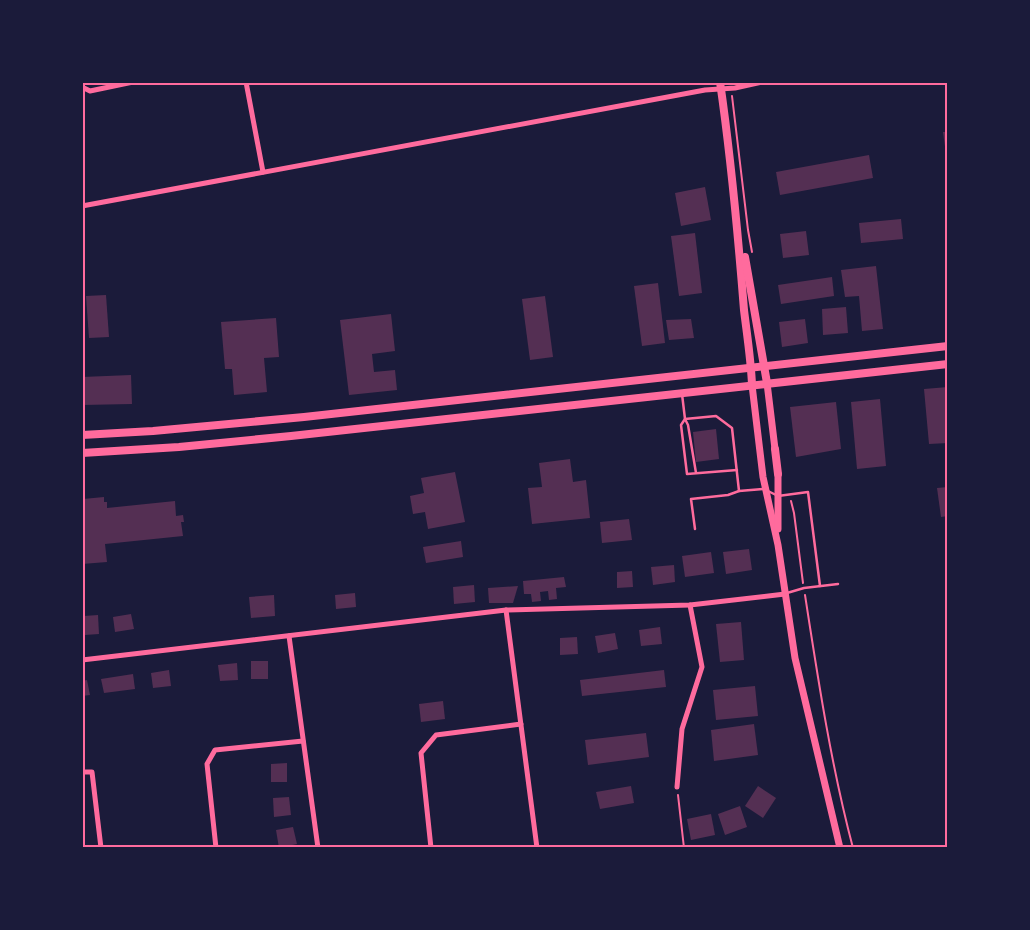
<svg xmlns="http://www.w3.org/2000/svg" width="1030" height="930" font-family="'Archivo Narrow',sans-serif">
	<rect width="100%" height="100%" fill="#1b1b3a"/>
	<g fill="#542f53">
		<path d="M943 132H948V154H946Z"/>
		<path d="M869 155 873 178 780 195 776 172Z"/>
		<path d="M705 187 711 220 681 226 675 193Z"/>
		<path d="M901 219 903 239 861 243 859 223Z"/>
		<path d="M806 231 809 255 783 258 780 234Z"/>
		<path d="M695 233 702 293 679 296 671 236Z"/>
		<path d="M876 266 883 329 862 331 859 296 845 297 841 270Z"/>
		<path d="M832 277 834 296 781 304 778 285Z"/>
		<path d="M658 283 665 343 642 346 634 286Z"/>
		<path d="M106 295 109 337 89 338 86 296Z"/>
		<path d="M545 296 553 357 530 360 522 299Z"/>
		<path d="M846 307 848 333 823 335 822 309Z"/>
		<path d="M391 314 395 351 372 354 374 372 395 370 397 390 349 395 340 320Z"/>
		<path d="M276 318 279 357 264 358 267 392 234 395 232 369H225L221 322Z"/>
		<path d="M691 319 694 338 669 340 666 320Z"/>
		<path d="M805 319 808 343 782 347 779 322Z"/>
		<path d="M131 375 132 404 82 405V377Z"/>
		<path d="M948 387V443L929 444 924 389Z"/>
		<path d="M880 399 886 466 857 469 851 402Z"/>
		<path d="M836 402 841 449 796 457 790 407Z"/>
		<path d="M716 429 719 459 696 462 693 432Z"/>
		<path d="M570 459 573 482 586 480 590 518 532 524 528 488 542 487 539 463Z"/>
		<path d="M455 472 465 522 428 529 425 512 413 514 410 496 424 493 421 478Z"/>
		<path d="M948 487V516L941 517 937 488Z"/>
		<path d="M104 497V502H107V508L175 501 176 516 183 515 184 522H181L183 536 105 544 107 562 82 564 83 499Z"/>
		<path d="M629 519 632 540 602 543 600 522Z"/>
		<path d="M461 541 463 557 426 563 423 547Z"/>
		<path d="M749 549 752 570 726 574 723 552Z"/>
		<path d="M711 552 714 573 685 577 682 556Z"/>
		<path d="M674 565 675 582 653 585 651 567Z"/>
		<path d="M632 571 633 587 617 588V572Z"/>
		<path d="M564 577 566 587 556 588 557 599 549 600 548 591 540 592 541 601 532 602 531 594H524L523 581Z"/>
		<path d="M474 585 475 602 454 604 453 587Z"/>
		<path d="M518 586 513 603H489L488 588Z"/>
		<path d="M355 593 356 607 336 609 335 595Z"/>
		<path d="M274 595 275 616 251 618 249 597Z"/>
		<path d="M131 614 134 629 115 632 113 617Z"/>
		<path d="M98 615 99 634 85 635 84 616Z"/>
		<path d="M741 622 744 660 720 662 716 624Z"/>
		<path d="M660 627 662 644 641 646 639 630Z"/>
		<path d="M615 633 618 649 598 653 595 636Z"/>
		<path d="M577 637 578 654 560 655V638Z"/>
		<rect x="251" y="661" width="17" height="18"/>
		<path d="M237 663 238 680 220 681 218 665Z"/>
		<path d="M169 670 171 686 153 688 151 673Z"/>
		<path d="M664 670 666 687 582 696 580 680Z"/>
		<path d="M133 674 135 689 104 693 101 679Z"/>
		<path d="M87 680 90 695 82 696V681Z"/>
		<path d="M755 686 758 716 716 720 713 690Z"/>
		<path d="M443 701 445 719 421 722 419 704Z"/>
		<path d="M754 724 758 755 714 761 711 730Z"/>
		<path d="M646 733 649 757 588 765 585 740Z"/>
		<path d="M287 763V782H271V764Z"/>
		<path d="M631 786 634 803 600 809 596 792Z"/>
		<path d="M758 786 776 798 763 818 745 806Z"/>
		<path d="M289 797 291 815 274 817 273 798Z"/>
		<path d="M740 806 747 827 725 835 718 814Z"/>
		<path d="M711 814 715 835 691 840 687 819Z"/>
		<path d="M293 827 297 844 279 848 276 830Z"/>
	</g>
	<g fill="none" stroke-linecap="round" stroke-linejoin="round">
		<g stroke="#ff6b9d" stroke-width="2">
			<path d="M732 96 748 230 752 252"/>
			<path d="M791 501 794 513 803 583"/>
			<path d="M805 595C818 679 831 765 853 848"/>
			<path d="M678 795 684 848"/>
		</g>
		<g stroke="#ff6b9d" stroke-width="2.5">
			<path d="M682 394 685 419 716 416 732 428 739 491 763 489"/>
			<path d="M696 473 688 425 685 419 681 425 687 474 737 470"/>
			<path d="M768 491 778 496 808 492 820 586"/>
			<path d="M695 529 691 499 728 495 739 491"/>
			<path d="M787 593 804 588 838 584"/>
		</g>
		<g stroke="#ff6b9d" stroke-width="5">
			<path d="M246 82 263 172"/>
			<path d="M82 87 90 91 133 82"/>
			<path d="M82 206 705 90 735 88 762 82"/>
			<path d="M506 610 537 848"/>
			<path d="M289 636 318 848"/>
			<path d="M82 660 506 610 690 605 785 594"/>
			<path d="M82 772H92L101 848"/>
			<path d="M677 787 682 729 702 667 690 605"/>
			<path d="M216 848 207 764 215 750 303 741"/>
			<path d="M431 848 421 753 436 735 521 724"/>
		</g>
		<g stroke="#ff6b9d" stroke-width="7">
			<path d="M767 383 775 449"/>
			<path d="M752 385 763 477 778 545 795 658 840 848"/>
			<path d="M778 474V529"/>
		</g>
		<g stroke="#ff6b9d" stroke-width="8">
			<path d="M720 82C731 158 738 234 744 310 747 335 751 360 752 385"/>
			<path d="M745 257 767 383"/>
			<path d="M82 435 153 431 304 417 948 346"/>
			<path d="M775 449 778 474"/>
			<path d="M82 453 179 447 291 436 948 364"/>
		</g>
	</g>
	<rect width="1030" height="930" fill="none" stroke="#1b1b3a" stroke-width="168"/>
	<rect x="84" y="84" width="862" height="762" fill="none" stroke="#ff6b9d" stroke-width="2"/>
</svg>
